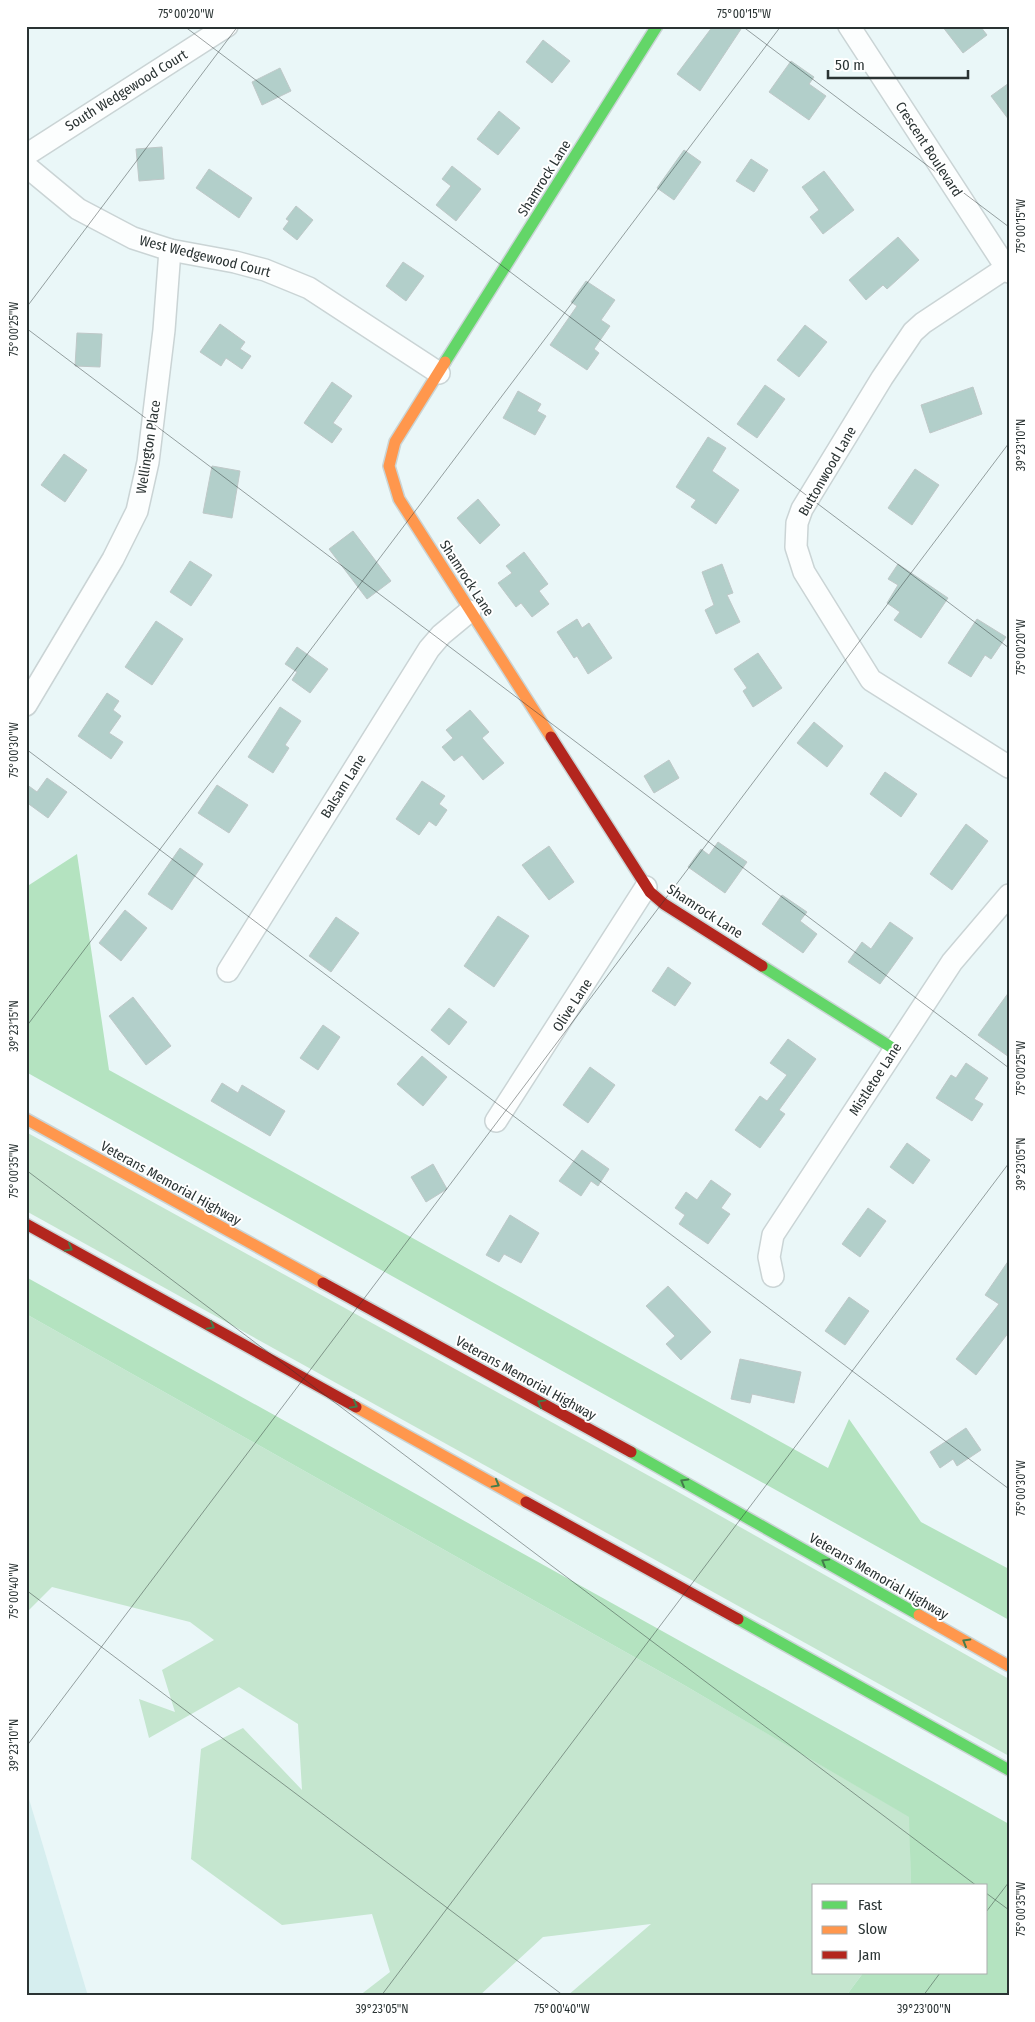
<svg xmlns="http://www.w3.org/2000/svg" width="1035" height="2022" font-family="'Fira Sans Condensed',sans-serif">
	<rect width="100%" height="100%" fill="#eaf7f8"/>
	<path fill="#d6eeef" d="M26 1789 88 1996H26Z"/>
	<g fill="#c5e6cf">
		<path d="M26 1132 671 1488 1009 1679V1756L26 1211Z"/>
		<path d="M26 1314 684 1685 910 1817 911 1886H814V1973H863L846 1996H567L651 1924 543 1937 479 1996H359L390 1972 372 1914 282 1925 191 1859 201 1749 243 1728 302 1790 298 1724 239 1687 149 1738 139 1699 175 1712 162 1670 214 1640 190 1622 52 1587 26 1613Z"/>
	</g>
	<g fill="#b4e3c0">
		<path d="M77 854 109 1070 828 1468 849 1419 921 1522 1009 1569V1620L26 1072V887Z"/>
		<path d="M26 1277 1009 1824V1996H846L863 1973H986V1886H911L909 1817 684 1685 26 1314Z"/>
	</g>
	<g fill="#b2cfca" stroke="#bfc8c8">
		<path d="M713 26H743L700 91 677 74Z"/>
		<path d="M942 26H980L987 35 963 53Z"/>
		<path d="M543 40 570 61 552 83 526 62Z"/>
		<path d="M791 61 814 77 809 84 826 96 809 120 769 92Z"/>
		<path d="M280 68 291 91 262 105 252 82Z"/>
		<path d="M1009 83V120L991 96Z"/>
		<path d="M499 111 520 128 498 155 477 139Z"/>
		<path d="M162 147 164 179 139 181 136 149Z"/>
		<path d="M684 150 701 162 674 200 657 188Z"/>
		<path d="M751 159 768 170 754 192 736 181Z"/>
		<path d="M452 166 481 189 456 221 436 205 451 186 442 179Z"/>
		<path d="M209 169 252 198 239 218 196 188Z"/>
		<path d="M824 171 854 210 823 234 810 217 819 210 802 187Z"/>
		<path d="M296 206 313 220 297 240 283 229 289 221 286 219Z"/>
		<path d="M898 237 919 260 887 289 883 285 866 300 849 280Z"/>
		<path d="M403 262 424 276 406 301 386 286Z"/>
		<path d="M586 281 615 300 601 320 610 326 594 349 599 353 587 370 550 345 577 306 571 302Z"/>
		<path d="M220 324 245 342 240 349 251 356 242 369 226 358 221 366 200 352Z"/>
		<path d="M805 325 827 342 799 377 777 360Z"/>
		<path d="M77 333 102 334 100 367 75 366Z"/>
		<path d="M332 382 352 396 333 423 342 429 332 443 304 423Z"/>
		<path d="M765 385 785 399 757 438 737 424Z"/>
		<path d="M973 387 982 414 930 433 921 405Z"/>
		<path d="M518 391 541 404 537 411 546 416 535 435 503 418Z"/>
		<path d="M708 437 726 448 712 471 739 490 716 524 691 507 696 500 676 487Z"/>
		<path d="M64 454 87 470 65 502 41 485Z"/>
		<path d="M212 466 240 471 232 518 203 513Z"/>
		<path d="M915 469 939 485 912 525 888 508Z"/>
		<path d="M478 499 500 525 480 544 457 518Z"/>
		<path d="M353 531 391 581 367 599 329 549Z"/>
		<path d="M524 552 548 584 539 591 549 604 532 617 521 603 516 607 498 583 512 573 506 566Z"/>
		<path d="M190 561 212 575 191 606 170 592Z"/>
		<path d="M722 564 733 593 727 595 740 622 716 634 705 610 714 605 702 572Z"/>
		<path d="M898 564 948 598 921 638 894 620 900 612 887 603 898 585 888 579Z"/>
		<path d="M577 619 582 628 589 623 612 658 588 674 577 656 574 658 557 632Z"/>
		<path d="M977 619 1006 637 991 659 985 655 971 677 948 663Z"/>
		<path d="M156 621 183 639 152 685 125 667Z"/>
		<path d="M297 647 328 669 310 693 292 680 297 672 285 664Z"/>
		<path d="M758 653 782 688 753 707 743 691 747 688 734 669Z"/>
		<path d="M107 693 119 701 113 710 121 716 109 733 123 742 111 759 78 736Z"/>
		<path d="M280 707 301 721 285 745 289 748 273 773 248 757Z"/>
		<path d="M470 710 489 732 482 738 504 763 483 780 462 755 454 761 442 747 453 738 446 730Z"/>
		<path d="M814 722 843 746 827 767 797 743Z"/>
		<path d="M669 760 679 778 654 793 644 776Z"/>
		<path d="M885 772 917 794 901 817 870 794Z"/>
		<path d="M47 778 67 792 48 818 26 802V784L37 792Z"/>
		<path d="M422 781 445 796 439 804 447 810 436 826 429 821 419 835 396 819Z"/>
		<path d="M217 785 248 805 229 833 198 813Z"/>
		<path d="M966 824 988 841 952 890 930 874Z"/>
		<path d="M718 842 747 862 725 893 688 867 701 849 709 855Z"/>
		<path d="M549 846 574 882 549 900 522 865Z"/>
		<path d="M180 848 203 864 172 910 148 894Z"/>
		<path d="M782 895 807 912 800 921 817 934 803 953 762 924Z"/>
		<path d="M125 910 147 928 121 961 99 943Z"/>
		<path d="M498 916 529 936 494 987 464 966Z"/>
		<path d="M336 917 359 933 331 972 309 956Z"/>
		<path d="M890 922 913 938 880 984 848 962 862 942 871 949Z"/>
		<path d="M668 967 691 983 675 1006 652 991Z"/>
		<path d="M1009 992V1057L978 1035Z"/>
		<path d="M133 997 171 1046 146 1065 109 1016Z"/>
		<path d="M449 1008 467 1022 449 1045 431 1030Z"/>
		<path d="M323 1025 340 1037 318 1070 300 1058Z"/>
		<path d="M788 1039 816 1059 779 1110 785 1114 760 1148 735 1130 760 1096 767 1101 787 1075 770 1063Z"/>
		<path d="M422 1056 447 1077 423 1106 397 1084Z"/>
		<path d="M966 1063 988 1078 974 1099 983 1104 972 1121 936 1098 951 1075 956 1078Z"/>
		<path d="M590 1067 615 1085 588 1123 563 1105Z"/>
		<path d="M222 1083 238 1093 242 1085 285 1111 270 1136 211 1101Z"/>
		<path d="M907 1143 930 1160 913 1184 890 1167Z"/>
		<path d="M582 1150 609 1169 598 1186 591 1181 581 1196 559 1181Z"/>
		<path d="M433 1164 447 1189 426 1202 411 1177Z"/>
		<path d="M711 1180 731 1194 721 1208 730 1214 708 1244 679 1224 685 1215 675 1208 686 1192 697 1200Z"/>
		<path d="M868 1208 886 1221 860 1257 842 1244Z"/>
		<path d="M510 1215 539 1233 521 1263 504 1254 499 1262 486 1255Z"/>
		<path d="M1009 1260V1332L976 1375 956 1359 999 1304 985 1295Z"/>
		<path d="M668 1286 711 1332 681 1360 666 1344 675 1336 646 1306Z"/>
		<path d="M849 1297 869 1311 845 1345 825 1331Z"/>
		<path d="M740 1359 801 1372 794 1403 752 1394 750 1403 731 1399Z"/>
		<path d="M966 1428 981 1450 957 1466 953 1459 940 1468 930 1452Z"/>
	</g>
	<g fill="none" stroke-linecap="round" stroke-linejoin="round">
		<defs>
			<g id="street">
				<path d="M849 26 1009 272"/>
				<path d="M26 155 227 26"/>
				<path d="M26 166 78 209 133 238 170 250 235 262 265 270 309 288 439 373"/>
				<path d="M1009 266 923 323 913 332 882 378 802 509 797 523 796 547 804 572 871 680 1009 767"/>
				<path d="M26 705 113 559 137 511 148 462 164 330 170 250"/>
				<path d="M228 971 429 649 441 635 470 611"/>
				<path d="M496 1121 646 887"/>
				<path d="M773 1276 769 1257 773 1235 952 962 1009 895"/>
			</g>
			<g id="fast">
				<path d="M445 362 657 26"/>
				<path d="M762 966 894 1049"/>
				<path d="M631 1452 919 1615"/>
				<path d="M738 1619 1009 1770"/>
			</g>
			<g id="slow">
				<path d="M445 362 395 442 389 466 399 499 551 737"/>
				<path d="M26 1119 323 1283"/>
				<path d="M356 1407 526 1502"/>
				<path d="M919 1615 1009 1666"/>
			</g>
			<g id="jam">
				<path d="M551 737 650 892 664 904 762 966"/>
				<path d="M26 1224 356 1407"/>
				<path d="M323 1283 631 1452"/>
				<path d="M526 1502 738 1619"/>
			</g>
		</defs>
		<use href="#street" stroke="#cad4d5" stroke-width="24"/>
		<use href="#fast" stroke="#cad4d5" stroke-width="14"/>
		<use href="#slow" stroke="#cad4d5" stroke-width="14"/>
		<use href="#jam" stroke="#cad4d5" stroke-width="14"/>
		<use href="#street" stroke="#fcfefe" stroke-width="21"/>
		<use href="#fast" stroke="#63d668" stroke-width="11"/>
		<use href="#slow" stroke="#ff974d" stroke-width="11"/>
		<use href="#jam" stroke="#b3261e" stroke-width="11"/>
	</g>
	<defs><path id="oneway-chevron" d="M-2-3.5L2.5 0L-2 3.5" fill="none" stroke-width="1.6" stroke-linecap="round" stroke-linejoin="round" transform="scale(1.25)"/></defs>
	<g stroke="#447c4b">
		<use href="#oneway-chevron" transform="translate(69 1248) rotate(29)"/>
		<use href="#oneway-chevron" transform="translate(211 1326) rotate(29)"/>
		<use href="#oneway-chevron" transform="translate(541 1403) rotate(-151)"/>
		<use href="#oneway-chevron" transform="translate(354 1405) rotate(29)"/>
		<use href="#oneway-chevron" transform="translate(684 1482) rotate(-150)"/>
		<use href="#oneway-chevron" transform="translate(496 1484) rotate(29)"/>
		<use href="#oneway-chevron" transform="translate(825 1562) rotate(-150)"/>
		<use href="#oneway-chevron" transform="translate(966 1642) rotate(-150)"/>
	</g>
	<path fill="none" stroke="#2a3333" stroke-width="1" stroke-opacity="0.45" d="M184 26 1009 648M742 26 1009 227M26 308 238 26M26 328 1009 1068M26 749 1009 1489M26 1027 781 26M26 1170 977 1886M26 1590 564 1996M26 1747 1009 443M986 1893 1009 1910M986 1912 1009 1882M381 1996 1009 1163M923 1996 940 1973"/>
	<g text-anchor="middle" stroke-width="4" stroke-linejoin="round" paint-order="stroke">
		<g font-size="14" fill="#2a3333" stroke="#fff">
			<text transform="translate(126 90) rotate(-32)" y="5">South Wedgewood Court</text>
			<text transform="translate(929 149) rotate(57)" y="5">Crescent Boulevard</text>
			<text transform="translate(544 178) rotate(-58)" y="5">Shamrock Lane</text>
			<text transform="translate(205 256) rotate(14)" y="5">West Wedgewood Court</text>
			<text transform="translate(148 447) rotate(-81)" y="5">Wellington Place</text>
			<text transform="translate(827 471) rotate(-60)" y="5">Buttonwood Lane</text>
			<text transform="translate(467 578) rotate(57)" y="5">Shamrock Lane</text>
			<text transform="translate(343 786) rotate(-58)" y="5">Balsam Lane</text>
			<text transform="translate(705 911) rotate(33)" y="5">Shamrock Lane</text>
			<text transform="translate(572 1005) rotate(-57)" y="5">Olive Lane</text>
			<text transform="translate(875 1079) rotate(-57)" y="5">Mistletoe Lane</text>
			<text transform="translate(171 1183) rotate(29)" y="5">Veterans Memorial Highway</text>
			<text transform="translate(526 1378) rotate(29)" y="5">Veterans Memorial Highway</text>
			<text transform="translate(879 1576) rotate(30)" y="5">Veterans Memorial Highway</text>
		</g>
	</g>
	<rect width="1035" height="2022" fill="none" stroke="#ffffff" stroke-width="55"/>
	<rect x="812" y="1884" width="175" height="90" fill="#ffffff" stroke="#aaadad"/>
	<rect x="822" y="1901" width="25" height="8" fill="#63d668" stroke="#aaadad"/>
	<text x="858" y="1910" font-size="15" fill="#2a3333">Fast</text>
	<rect x="822" y="1926" width="25" height="8" fill="#ff974d" stroke="#aaadad"/>
	<text x="858" y="1934" font-size="15" fill="#2a3333">Slow</text>
	<rect x="822" y="1951" width="25" height="8" fill="#b3261e" stroke="#aaadad"/>
	<text x="858" y="1960" font-size="15" fill="#2a3333">Jam</text>
	<path d="M828 70v8h140v-8" fill="none" stroke="#2a3333" stroke-width="2.5"/>
	<text x="835" y="70" font-size="15" fill="#2a3333" stroke="#ffffff" stroke-width="4" paint-order="stroke">50 m</text>
	<rect x="28" y="28" width="980" height="1966" fill="none" stroke="#2a3333" stroke-width="2"/>
	<g font-size="12" text-anchor="middle" fill="#2a3333">
		<text x="186" y="18">75°00'20"W</text>
		<text x="744" y="18">75°00'15"W</text>
		<text transform="translate(1021 226) rotate(-90)" y="4">75°00'15"W</text>
		<text transform="translate(14 329) rotate(-90)" y="4">75°00'25"W</text>
		<text transform="translate(1021 445) rotate(-90)" y="4">39°23'10"N</text>
		<text transform="translate(1021 647) rotate(-90)" y="4">75°00'20"W</text>
		<text transform="translate(14 750) rotate(-90)" y="4">75°00'30"W</text>
		<text transform="translate(14 1026) rotate(-90)" y="4">39°23'15"N</text>
		<text transform="translate(1021 1068) rotate(-90)" y="4">75°00'25"W</text>
		<text transform="translate(1021 1164) rotate(-90)" y="4">39°23'05"N</text>
		<text transform="translate(14 1171) rotate(-90)" y="4">75°00'35"W</text>
		<text transform="translate(1021 1488) rotate(-90)" y="4">75°00'30"W</text>
		<text transform="translate(14 1591) rotate(-90)" y="4">75°00'40"W</text>
		<text transform="translate(14 1745) rotate(-90)" y="4">39°23'10"N</text>
		<text transform="translate(1021 1909) rotate(-90)" y="4">75°00'35"W</text>
		<text x="382" y="2013">39°23'05"N</text>
		<text x="562" y="2013">75°00'40"W</text>
		<text x="924" y="2013">39°23'00"N</text>
	</g>
</svg>
